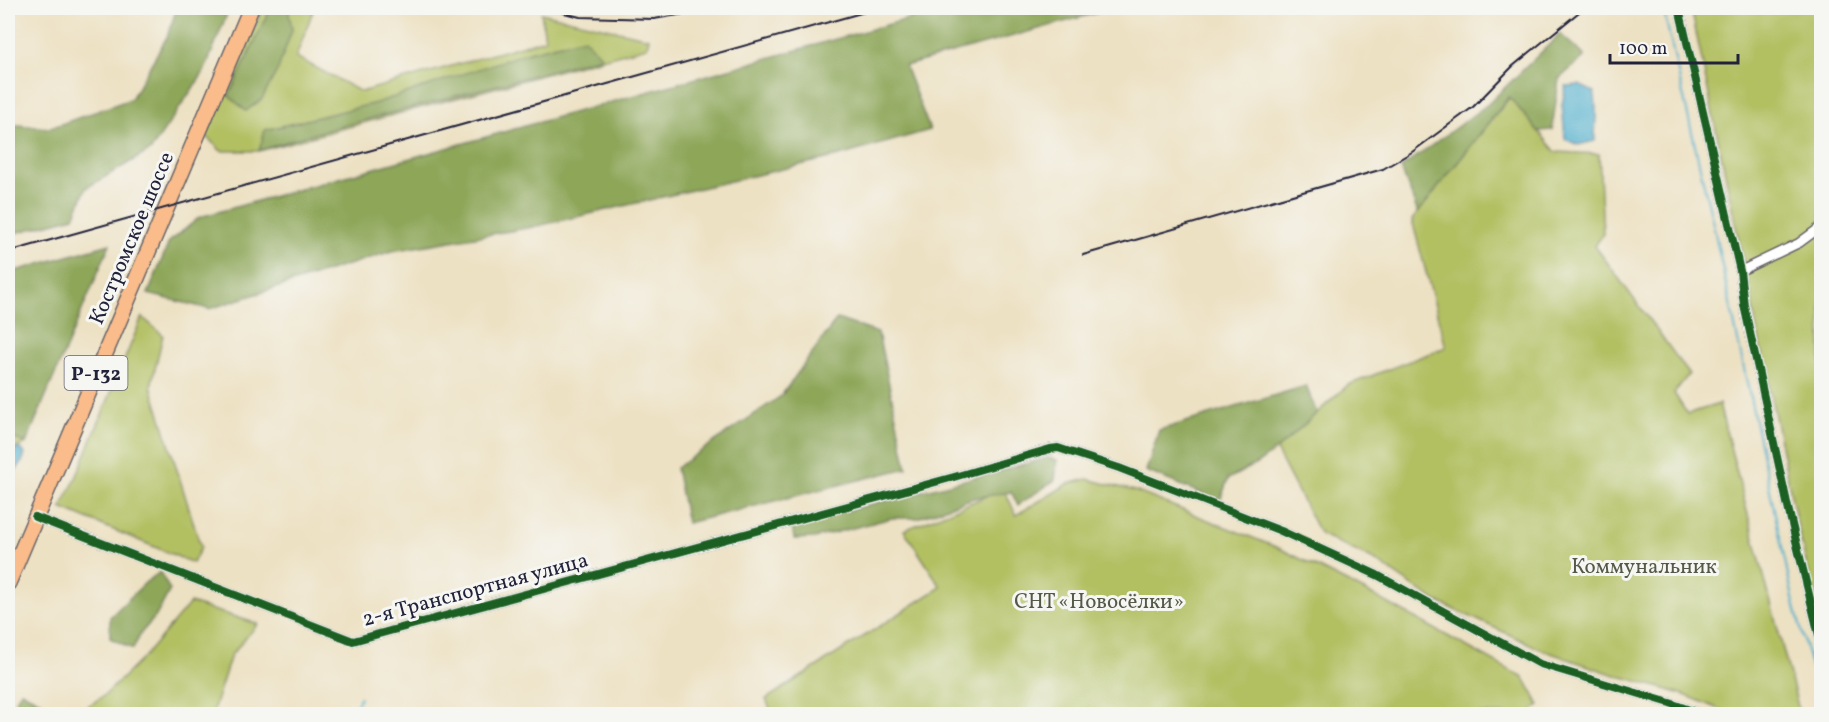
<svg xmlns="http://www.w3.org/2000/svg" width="1829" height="722" font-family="Vollkorn,serif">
	<rect width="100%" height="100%" fill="#f6f6f2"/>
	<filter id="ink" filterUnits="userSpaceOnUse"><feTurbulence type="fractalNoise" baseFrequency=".0167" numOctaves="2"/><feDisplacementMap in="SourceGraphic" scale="12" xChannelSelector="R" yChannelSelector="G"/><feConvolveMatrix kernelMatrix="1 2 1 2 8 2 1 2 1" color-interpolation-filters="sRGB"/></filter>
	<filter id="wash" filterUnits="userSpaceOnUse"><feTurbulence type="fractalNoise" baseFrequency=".008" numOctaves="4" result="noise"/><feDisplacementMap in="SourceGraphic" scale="24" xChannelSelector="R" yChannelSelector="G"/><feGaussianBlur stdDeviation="1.35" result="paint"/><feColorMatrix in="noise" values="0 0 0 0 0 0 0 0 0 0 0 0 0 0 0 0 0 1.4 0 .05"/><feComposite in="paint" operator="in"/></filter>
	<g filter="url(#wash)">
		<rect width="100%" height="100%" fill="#ede1c3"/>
		<g fill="#b2c062" stroke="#6a714e" stroke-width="1.5">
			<path d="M263 8H314L296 57 361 92 545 39 541 13 649 38 647 47 259 151H221L206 136Z"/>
			<path d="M1691 8H1821V627L1796 519Z"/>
			<path d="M1510 97 1556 152 1599 154 1603 234 1595 246 1689 374 1674 393 1687 414 1719 404 1800 714H1732L1682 694 1612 674 1545 651 1432 599 1376 561 1320 534 1276 450 1348 385 1446 347 1412 220Z"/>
			<path d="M142 317 163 335 151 386 201 547 193 563 61 508 76 478Z"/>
			<path d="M8 436 26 443 15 449 8 461Z"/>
			<path d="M1087 479 1135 491 1281 549 1382 600 1524 678 1539 705 1529 714H772L766 699 941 587 904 530 1004 489 1016 515 1068 484Z"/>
			<path d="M190 603 258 624 231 655 212 714H76L105 695 144 657Z"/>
		</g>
		<g fill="#8da658" stroke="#58644a" stroke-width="1.5">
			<path d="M177 8H228L229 9 204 72 151 150 86 188 74 217 8 235V124L50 128 131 99 167 37Z"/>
			<path d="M288 8 292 30 278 69 262 99 246 111 229 96 269 11Z"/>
			<path d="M947 8H1114L905 66 930 130 839 156 533 227 392 251 209 309 148 294 169 242 200 217Z"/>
			<path d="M1560 34 1585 56 1559 79 1552 130 1538 131 1509 97 1418 213 1401 168 1488 104Z"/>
			<path d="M584 38 602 57 298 138 259 151 265 130 376 103 529 52Z"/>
			<path d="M110 244 26 443 8 436V273Z"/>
			<path d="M837 319 878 333 907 468 687 523 676 468 781 396Z"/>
			<path d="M1306 386 1317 413 1276 450 1258 463 1228 479 1220 501 1146 471 1159 430Z"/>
			<path d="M1048 458 1057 460 1055 480 1018 505 1011 492 973 498 917 518H892L814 538 794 539 792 525Z"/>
			<path d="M160 572 170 590 156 616 141 633 133 649 110 638V617L146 582Z"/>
			<path d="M21 691 42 702 35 714H8Z"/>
		</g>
		<g fill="#4daecc" stroke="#386884" stroke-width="1.5">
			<path d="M1579 85 1594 92C1598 105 1595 126 1595 141L1578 145 1565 139 1562 104 1566 86Z"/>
			<path d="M15 449H21L25 454 22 462 8 482V461Z"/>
		</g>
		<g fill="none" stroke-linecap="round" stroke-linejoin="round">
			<g stroke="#4daecc" stroke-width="2">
				<path d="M1663 8 1712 219 1794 603 1822 707"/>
				<path d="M8 503 13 491"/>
				<path d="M354 714 360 697"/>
			</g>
		</g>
	</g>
	<g filter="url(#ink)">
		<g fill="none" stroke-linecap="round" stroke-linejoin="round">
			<defs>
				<g id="street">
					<path d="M1679 8 1740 271 1744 305 1789 512 1822 648"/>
					<path d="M1740 271 1799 243 1822 226"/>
					<path d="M35 517 353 641 954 477 1050 449 1058 448 1119 468 1281 531 1377 575 1540 664 1670 703 1701 714"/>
				</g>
				<path id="highway" d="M8 583 251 8"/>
			</defs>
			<use href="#street" stroke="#69656b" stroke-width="11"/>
			<use href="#highway" stroke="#69656b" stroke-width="18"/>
			<use href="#street" stroke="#fff" stroke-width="8"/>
			<use href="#highway" stroke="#f9bc8a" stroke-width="15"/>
			<g stroke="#22223b" stroke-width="2">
				<path d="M544 8 580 17 654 19 720 8"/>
				<path d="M8 252 879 8"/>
				<path d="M1083 255 1383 169 1412 152 1473 107 1513 66 1584 8"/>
			</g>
			<defs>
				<g id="cycleway">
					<path d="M1679 8 1740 271 1744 305 1789 512 1822 648"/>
					<path d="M35 517 353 641 954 477 1050 449 1058 448 1119 468 1281 531 1377 575 1540 664 1670 703 1701 714"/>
				</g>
			</defs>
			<use href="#cycleway" stroke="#f6f6f2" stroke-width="11"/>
			<use href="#cycleway" stroke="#1b5e20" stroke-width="8"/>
		</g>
	</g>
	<g text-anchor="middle" stroke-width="6" stroke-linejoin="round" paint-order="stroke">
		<rect fill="#f6f6f2" stroke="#626272" stroke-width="1.5" x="64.5" y="356" width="63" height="34" rx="4.5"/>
		<g font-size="20" font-weight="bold" fill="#22223b">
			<text x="96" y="380">Р-132</text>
		</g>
		<g font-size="21" fill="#22223b" stroke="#f6f6f2">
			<text transform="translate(131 238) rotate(-67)" y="7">Костромское шоссе</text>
			<text transform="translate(475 589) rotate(-15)" y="7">2-я Транспортная улица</text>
		</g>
		<g font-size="21" fill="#545949" stroke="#f6f6f2">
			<text x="1644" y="573">Коммунальник</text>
			<text x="1099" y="608">СНТ «Новосёлки»</text>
		</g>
	</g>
	<rect width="1829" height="722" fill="none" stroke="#f6f6f2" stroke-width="30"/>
	<path d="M1610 54v9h128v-9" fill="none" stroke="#22223b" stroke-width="3"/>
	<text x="1619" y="54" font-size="18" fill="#22223b" stroke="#f6f6f2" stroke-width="4.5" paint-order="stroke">100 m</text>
</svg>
